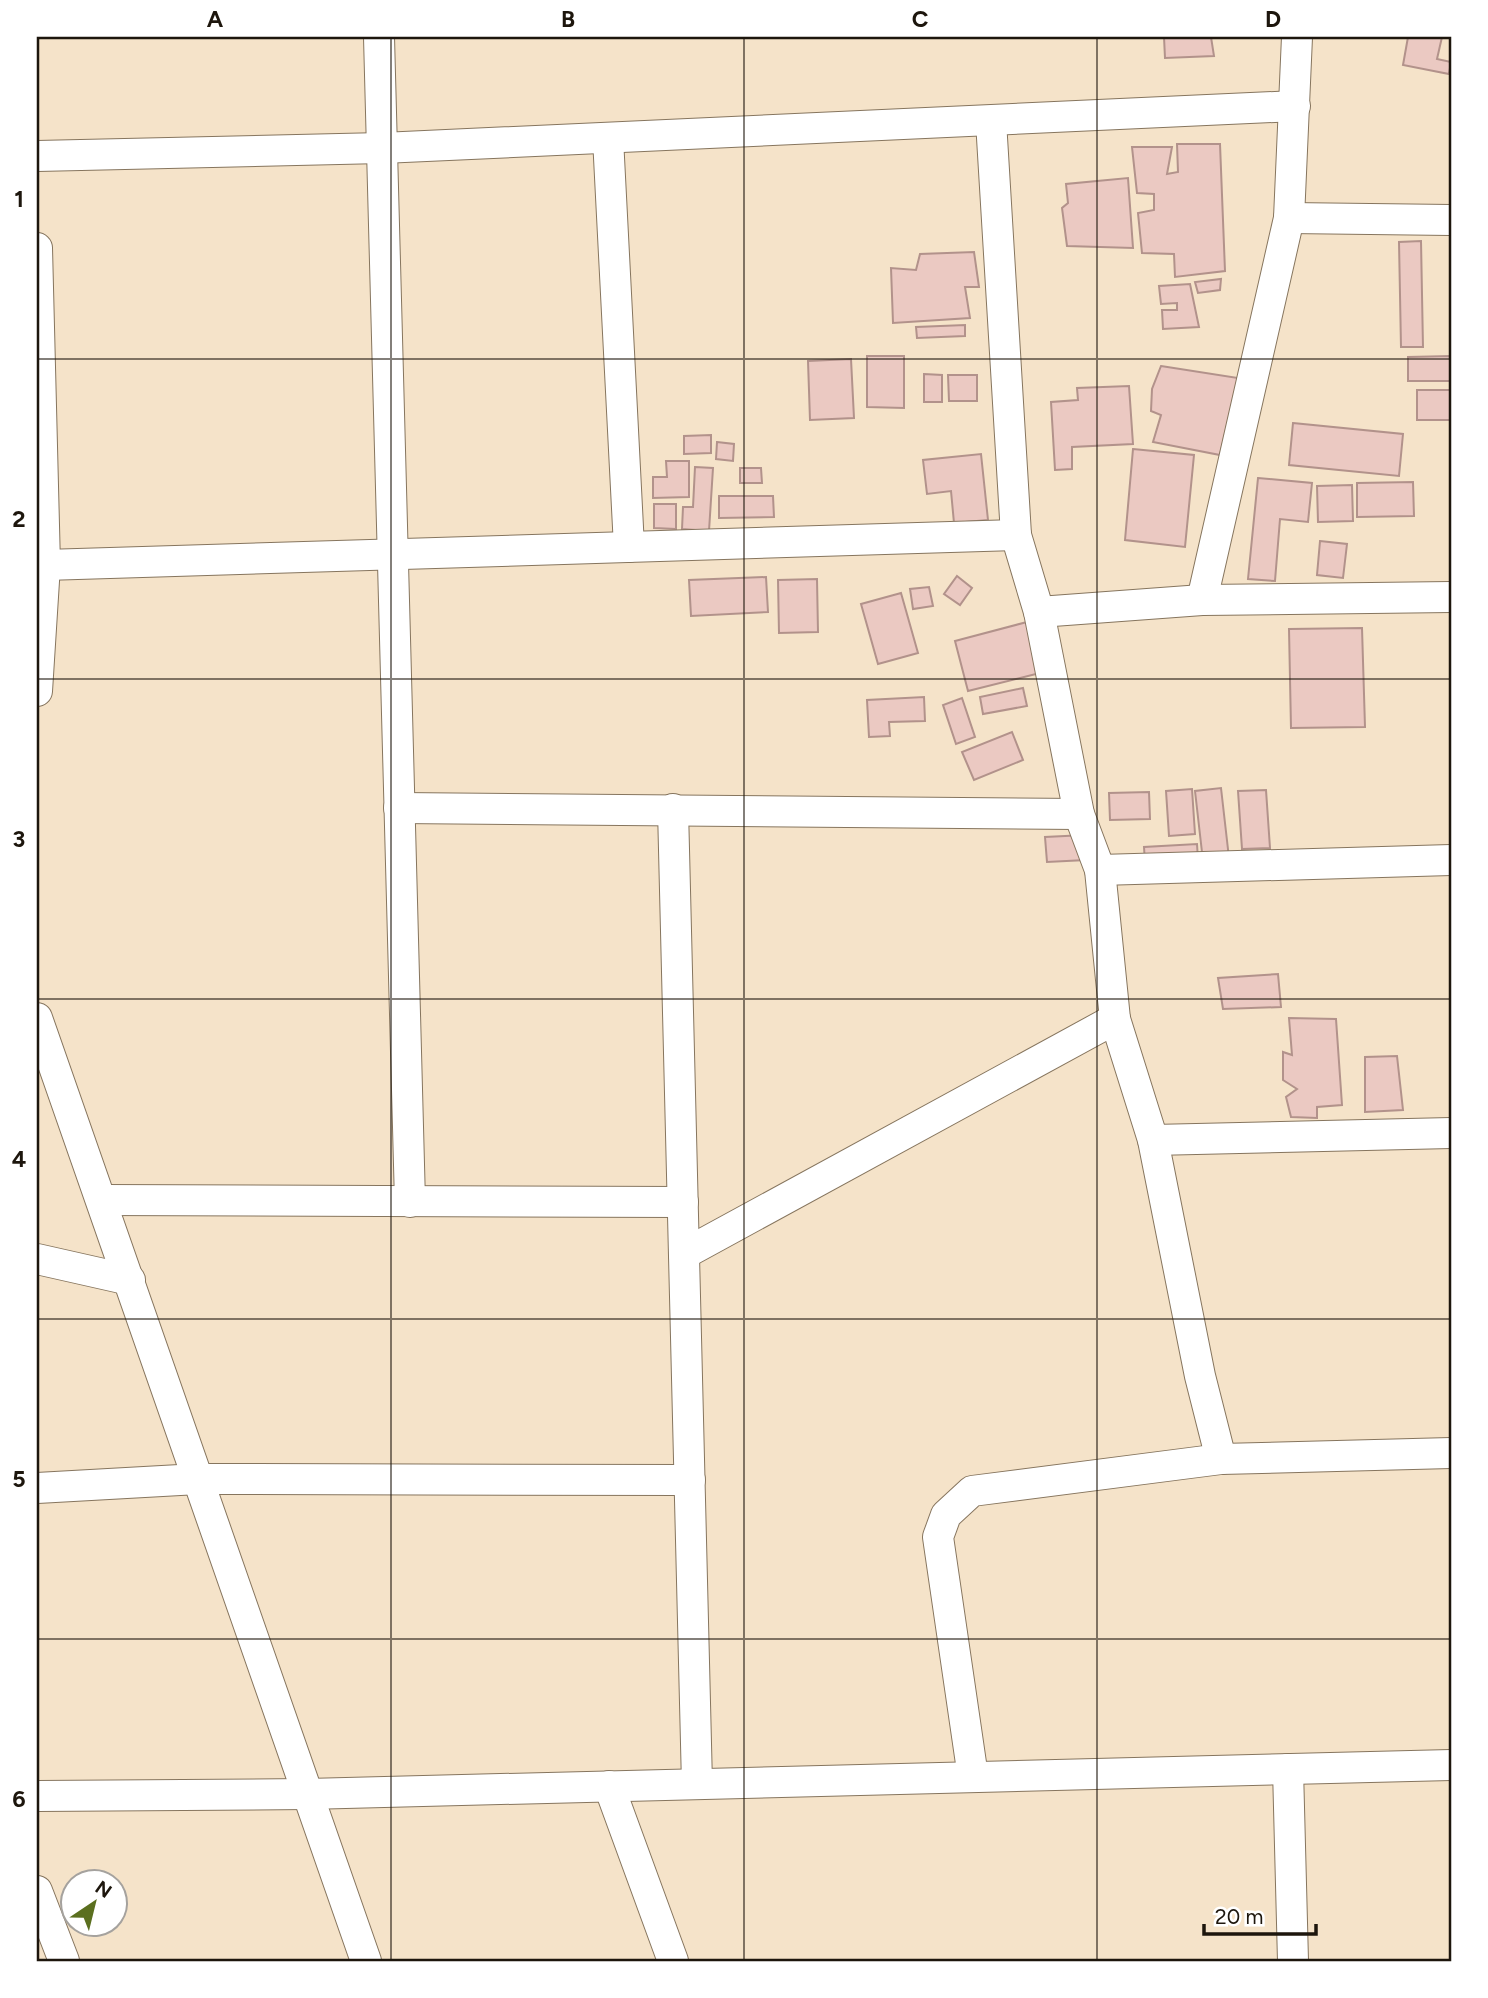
<svg xmlns="http://www.w3.org/2000/svg" width="1488" height="1998" font-family="Figtree,sans-serif">
	<rect width="100%" height="100%" fill="#f5e3c9"/>
	<g fill="#ebc9c2" stroke="#b2928b" stroke-width="2">
		<path d="M1164 37H1211L1214 56 1165 58Z"/>
		<path d="M1408 37H1442L1437 59 1451 62 1449 74 1403 65Z"/>
		<path d="M1177 144H1220L1225 271 1175 277 1174 254 1142 253 1138 213 1154 210V194L1137 193 1132 147H1172L1167 174 1178 172Z"/>
		<path d="M1128 178 1133 248 1067 246 1062 208 1068 203 1066 184Z"/>
		<path d="M1421 241 1423 347H1401L1399 242Z"/>
		<path d="M974 252 979 287H965L970 318 893 323 891 268 916 270 920 254Z"/>
		<path d="M1221 279 1220 290 1198 293 1195 282Z"/>
		<path d="M1190 284 1199 327 1163 329 1162 310H1177V303L1161 304 1159 286Z"/>
		<path d="M965 325V336L917 338 916 327Z"/>
		<path d="M867 356H904V408L867 407Z"/>
		<path d="M1451 356V381H1408V357Z"/>
		<path d="M851 359 854 418 810 420 808 361Z"/>
		<path d="M1161 366 1238 378 1220 455 1153 442 1161 415 1151 411 1152 389Z"/>
		<path d="M924 374 942 375V402H924Z"/>
		<path d="M948 375H977V401H949Z"/>
		<path d="M1129 386 1133 444 1072 447V469L1055 470 1051 402 1078 400 1077 388Z"/>
		<rect x="1417" y="390" width="34" height="30"/>
		<path d="M1293 423 1403 434 1399 476 1289 465Z"/>
		<path d="M711 435V453L684 454V436Z"/>
		<path d="M717 442 734 444 733 461 716 459Z"/>
		<path d="M1133 449 1194 455 1185 547 1125 540Z"/>
		<path d="M981 454 988 520 954 523 951 491 927 494 923 460Z"/>
		<path d="M666 461H689V497L653 498V477H667Z"/>
		<path d="M695 467 713 468 709 531 682 529 683 507H693Z"/>
		<path d="M740 468H761L762 483H740Z"/>
		<path d="M1258 478 1312 483 1308 522 1280 519 1275 581 1248 579Z"/>
		<path d="M1413 482 1414 516 1357 517V483Z"/>
		<path d="M1352 485 1353 521 1318 522 1317 486Z"/>
		<path d="M719 496H773L774 517 719 518Z"/>
		<path d="M654 504H676V529L654 528Z"/>
		<path d="M1320 541 1347 544 1343 578 1317 575Z"/>
		<path d="M957 576 972 588 960 605 944 594Z"/>
		<path d="M766 577 768 612 691 616 689 580Z"/>
		<path d="M817 579 818 632 779 633 778 580Z"/>
		<path d="M929 587 933 606 913 609 910 589Z"/>
		<path d="M901 593 918 653 878 664 861 604Z"/>
		<path d="M1027 622 1040 673 968 691 955 641Z"/>
		<path d="M1362 628 1365 727 1291 728 1289 629Z"/>
		<path d="M1023 688 1027 706 983 714 980 697Z"/>
		<path d="M924 697 925 721 889 722 890 736 869 737 867 700Z"/>
		<path d="M962 698 975 737 956 744 943 705Z"/>
		<path d="M1012 732 1023 760 974 780 962 752Z"/>
		<path d="M1221 788 1229 858 1203 861 1195 791Z"/>
		<path d="M1192 789 1195 834 1169 836 1166 791Z"/>
		<path d="M1266 790 1270 848 1242 849 1238 791Z"/>
		<path d="M1149 792 1150 819 1110 820 1109 793Z"/>
		<path d="M1085 835 1086 860 1047 862 1045 837Z"/>
		<path d="M1197 844 1198 860 1145 863 1144 847Z"/>
		<path d="M1278 974 1281 1007 1223 1009 1218 978Z"/>
		<path d="M1289 1018 1336 1019 1342 1105 1317 1107V1118L1291 1117 1286 1097 1297 1089 1283 1080V1052L1292 1055Z"/>
		<path d="M1397 1056 1403 1110 1365 1112V1057Z"/>
	</g>
	<g fill="none" stroke-linecap="round" stroke-linejoin="round">
		<defs>
			<g id="minor">
				<path d="M379 37 410 1202"/>
				<path d="M991 121 1016 535 1039 612 1079 814 1100 870 1115 1019 1153 1140 1200 1376 1221 1459 1451 1453"/>
				<path d="M608 138 629 547"/>
				<path d="M37 156 382 148 1295 106"/>
				<path d="M1289 218 1451 220"/>
				<path d="M37 248 45 565 37 691"/>
				<path d="M45 565 1016 535"/>
				<path d="M1202 600 1289 218 1297 37"/>
				<path d="M1039 612 1202 600 1451 597"/>
				<path d="M399 808 1079 814"/>
				<path d="M673 809 697 1784"/>
				<path d="M1100 870 1451 860"/>
				<path d="M37 1018 366 1961"/>
				<path d="M1153 1140 1451 1133"/>
				<path d="M102 1200 683 1202"/>
				<path d="M684 1254 1115 1019"/>
				<path d="M37 1259 130 1280"/>
				<path d="M37 1488 198 1479 690 1480"/>
				<path d="M1288 1769 1293 1961"/>
				<path d="M973 1777 938 1537 946 1515 972 1491 1221 1459"/>
				<path d="M609 1786 673 1961"/>
				<path d="M37 1796 307 1794 1451 1765"/>
				<path d="M37 1891 64 1961"/>
			</g>
		</defs>
		<use href="#minor" stroke="#86755e" stroke-width="32"/>
		<use href="#minor" stroke="#fff" stroke-width="30"/>
	</g>
	<path fill="none" stroke="#1d160d" stroke-width="2" stroke-opacity="0.55" d="M391 37V1961M744 37V1961M1097 37V1961M37 359H1451M37 679H1451M37 999H1451M37 1319H1451M37 1639H1451"/>
	<rect width="1488" height="1998" fill="none" stroke="#ffffff" stroke-width="77"/>
	<g transform="translate(94 1903) rotate(35)"><circle r="33" fill="#ffffff" stroke="#a5a29e" stroke-width="2"/>
	<path d="M0-5L12 26L0 18L-12 26Z" fill="#5b6f1f"/>
	<text y="-10" font-size="19" font-weight="bold" text-anchor="middle" fill="#1d160d">N</text>
	</g>
	<path d="M1204 1924v10h112v-10" fill="none" stroke="#1d160d" stroke-width="3.5"/>
	<text x="1215" y="1924" font-size="21" fill="#1d160d" stroke="#ffffff" stroke-width="5" paint-order="stroke">20 m</text>
	<rect x="38" y="38" width="1412" height="1922" fill="none" stroke="#1d160d" stroke-width="2.5"/>
	<g font-size="23" text-anchor="middle" font-weight="bold" fill="#1d160d">
		<text x="215" y="27">A</text>
		<text x="568" y="27">B</text>
		<text x="920" y="27">C</text>
		<text x="1273" y="27">D</text>
		<text x="19" y="207">1</text>
		<text x="19" y="527">2</text>
		<text x="19" y="847">3</text>
		<text x="19" y="1167">4</text>
		<text x="19" y="1487">5</text>
		<text x="19" y="1807">6</text>
	</g>
</svg>
